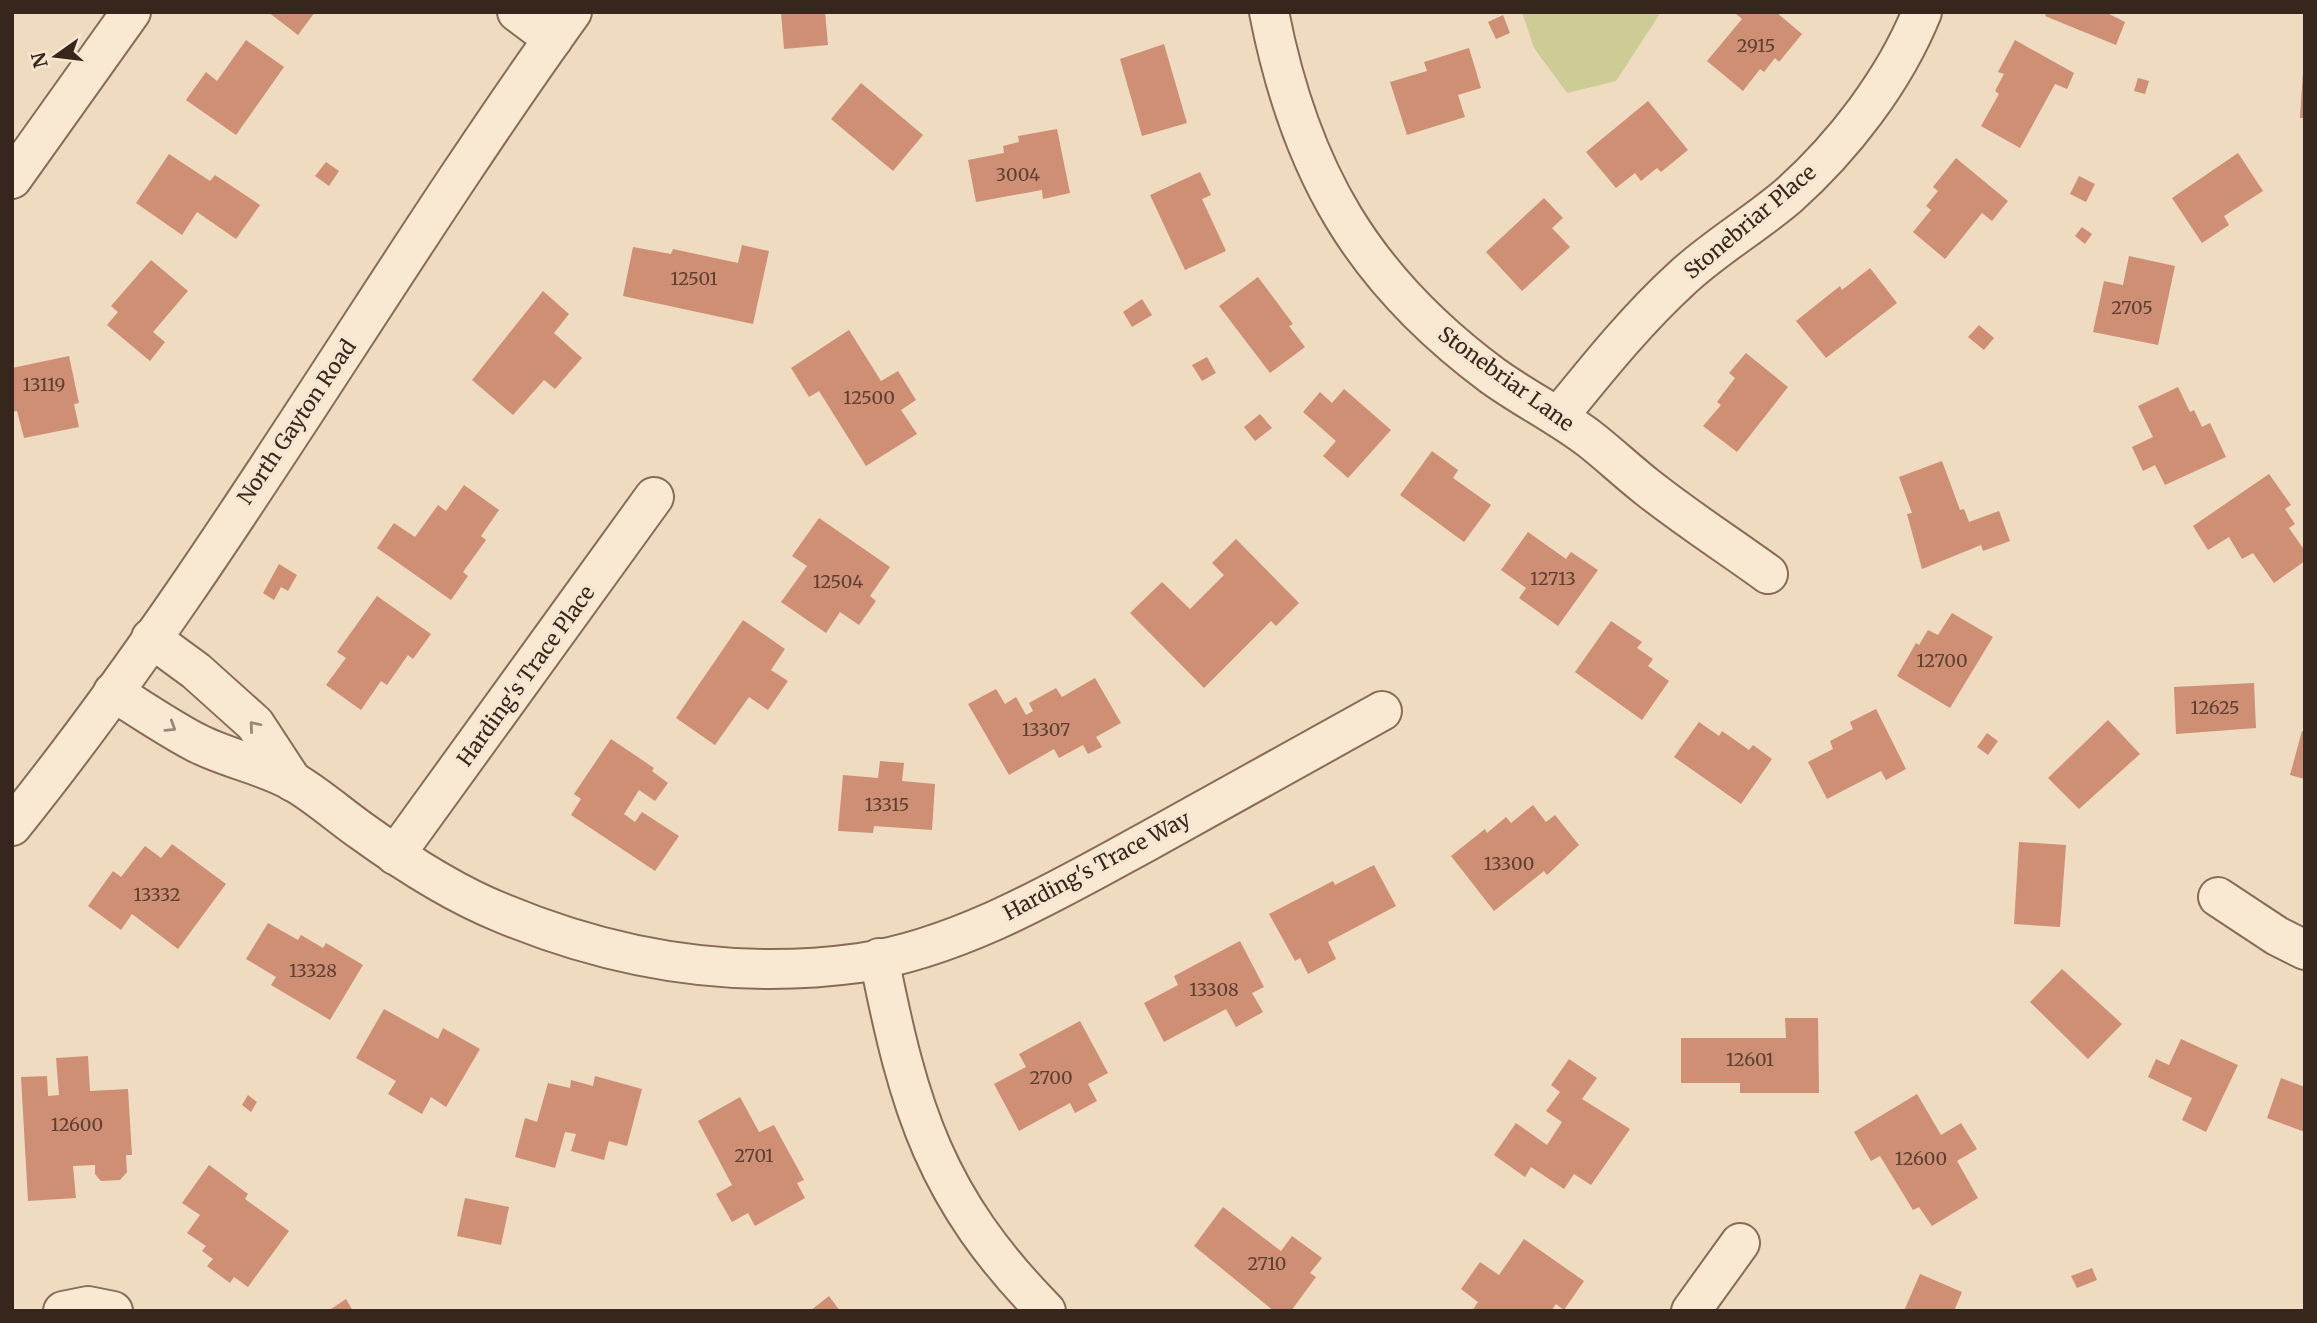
<svg xmlns="http://www.w3.org/2000/svg" width="2317" height="1323" font-family="Merriweather,serif">
	<rect width="100%" height="100%" fill="#efdbc0"/>
	<path fill="#cdcc94" d="M1522 12H1661L1616 81 1567 93 1534 48Z"/>
	<g fill="#ce8f75">
		<path d="M268 12H315L298 35Z"/>
		<path d="M781 12H825L828 45 784 49Z"/>
		<path d="M1734 12H1776L1802 34 1779 62 1775 58 1764 72 1760 69 1743 91 1707 61 1742 19Z"/>
		<path d="M2047 12H2105L2125 22 2116 45 2045 16Z"/>
		<path d="M1503 15 1510 33 1496 39 1488 22Z"/>
		<path d="M246 40 284 67 236 135 186 100 206 72 217 81Z"/>
		<path d="M2015 40 2074 73 2067 89 2055 84 2020 148 1981 126 1999 94 1995 91 2004 74 1998 72Z"/>
		<path d="M1164 44 1187 123 1142 136 1120 59Z"/>
		<path d="M1469 48 1481 88 1458 95 1465 117 1407 135 1390 82 1427 71 1424 62Z"/>
		<path d="M2303 71H2305V118H2300Z"/>
		<path d="M2138 78 2149 81 2145 94 2134 91Z"/>
		<path d="M861 83 923 135 893 171 831 119Z"/>
		<path d="M1648 101 1688 150 1661 172 1657 168 1641 181 1635 173 1616 188 1586 152Z"/>
		<path d="M1057 129 1070 193 1043 199 1042 190 976 202 968 160 1004 153 1003 146 1019 142 1018 136Z"/>
		<path d="M2238 153 2263 191 2224 216 2229 225 2202 243 2172 198Z"/>
		<path d="M169 154 210 181 215 175 260 205 236 239 197 212 182 235 136 203Z"/>
		<path d="M1956 158 2008 201 1992 221 1982 213 1945 259 1913 232 1931 210 1926 206 1938 191 1933 187Z"/>
		<path d="M326 162 339 171 329 186 315 176Z"/>
		<path d="M1200 172 1211 195 1202 199 1226 251 1185 270 1150 195Z"/>
		<path d="M2079 176 2095 184 2086 202 2070 194Z"/>
		<path d="M1544 198 1563 218 1552 228 1570 247 1522 291 1486 252Z"/>
		<path d="M2082 227 2092 234 2085 244 2075 236Z"/>
		<path d="M742 245 769 251 753 324 623 296 633 247 671 254 673 249 738 263Z"/>
		<path d="M2129 256 2175 266 2158 345 2093 332 2104 281 2123 285Z"/>
		<path d="M151 260 188 291 153 332 165 342 150 361 107 325 118 312 111 306Z"/>
		<path d="M1870 268 1897 303 1826 358 1796 321 1840 286 1842 290Z"/>
		<path d="M1258 277 1293 324 1289 326 1305 347 1270 373 1219 306Z"/>
		<path d="M543 291 569 314 554 333 582 358 555 389 544 380 513 415 472 380Z"/>
		<path d="M1142 299 1152 315 1132 327 1123 312Z"/>
		<path d="M1979 325 1994 338 1984 350 1968 337Z"/>
		<path d="M849 330 881 381 898 371 916 400 901 410 917 434 866 466 819 391 809 397 791 368Z"/>
		<path d="M1746 353 1788 387 1737 452 1703 426 1721 405 1717 402 1735 378 1729 373Z"/>
		<path d="M69 356 79 403 74 404 79 427 24 438 17 411 12 412V368Z"/>
		<path d="M1207 357 1216 373 1202 381 1192 365Z"/>
		<path d="M2178 387 2190 412 2194 410 2202 427 2210 423 2226 457 2165 485 2155 465 2143 471 2132 447 2153 437 2138 406Z"/>
		<path d="M1344 389 1391 430 1348 478 1323 456 1336 441 1303 412 1320 392 1332 403Z"/>
		<path d="M1260 414 1272 428 1255 441 1244 427Z"/>
		<path d="M1432 451 1458 470 1453 478 1491 505 1464 542 1400 495Z"/>
		<path d="M1942 461 1960 510 1964 509 1969 522 1999 511 2010 541 1983 551 1981 545 1922 569 1907 514 1912 513 1899 477Z"/>
		<path d="M2269 474 2291 505 2285 509 2295 524 2289 528 2305 551V561L2274 583 2253 553 2242 559 2229 537 2208 550 2193 526Z"/>
		<path d="M464 485 499 510 481 536 486 540 463 572 468 576 451 600 377 548 394 523 415 537 438 505 446 511Z"/>
		<path d="M819 518 890 567 870 596 876 601 859 625 840 612 826 633 781 602 807 566 792 556Z"/>
		<path d="M1528 532 1566 559 1571 552 1598 570 1558 626 1519 598 1526 588 1501 570Z"/>
		<path d="M1236 539 1299 603 1276 626 1271 621 1204 688 1130 613 1162 582 1190 609 1224 575 1212 563Z"/>
		<path d="M279 564 297 575 288 591 281 587 274 600 263 593Z"/>
		<path d="M377 596 431 634 413 659 408 655 387 685 381 681 361 710 326 685 346 658 337 652Z"/>
		<path d="M1952 613 1993 637 1950 708 1897 676 1916 643 1919 645 1928 630 1938 635Z"/>
		<path d="M743 620 785 649 771 670 788 681 768 710 749 697 715 745 676 718Z"/>
		<path d="M1611 621 1642 642 1637 648 1653 659 1648 666 1669 681 1642 720 1575 672Z"/>
		<path d="M1095 678 1121 723 1096 737 1102 747 1088 754 1083 745 1059 758 1054 749 1009 775 968 704 996 689 1005 704 1016 697 1026 715 1033 711 1029 703 1056 688 1062 697Z"/>
		<path d="M2254 683 2256 728 2176 734 2174 687Z"/>
		<path d="M1876 709 1906 769 1886 780 1881 771 1827 799 1808 762 1833 749 1830 741 1853 729 1850 722Z"/>
		<path d="M2108 720 2140 754 2079 809 2048 778Z"/>
		<path d="M1699 722 1719 736 1722 731 1749 750 1753 745 1772 759 1741 804 1674 757Z"/>
		<path d="M2302 731H2305V779L2290 775Z"/>
		<path d="M1987 733 1998 741 1988 755 1977 747Z"/>
		<path d="M611 739 654 768 652 771 668 783 655 801 639 790 624 814 635 822 642 812 679 836 655 871 571 815 581 799 574 794Z"/>
		<path d="M880 761 904 763 902 781 935 784 932 830 874 826 873 833 838 831 843 775 878 778Z"/>
		<path d="M1533 805 1546 822 1555 815 1579 845 1547 875 1544 871 1494 911 1451 856 1485 829 1487 833 1506 817 1511 823Z"/>
		<path d="M2019 842 2066 845 2060 927 2014 924Z"/>
		<path d="M172 844 226 884 178 949 132 914 121 930 88 906 113 871 121 877 145 846 161 858Z"/>
		<path d="M1374 865 1396 906 1328 942 1336 959 1308 974 1300 958 1295 961 1269 914 1333 881 1335 885Z"/>
		<path d="M268 923 298 940 301 935 323 948 326 943 363 965 330 1020 271 985 276 977 246 959Z"/>
		<path d="M1240 941 1264 987 1252 993 1263 1012 1236 1027 1226 1009 1164 1042 1144 1003 1178 985 1174 976Z"/>
		<path d="M2062 969 2122 1024 2088 1059 2030 1002Z"/>
		<path d="M384 1009 438 1039 443 1028 480 1049 446 1107 431 1097 422 1114 388 1094 396 1081 356 1058Z"/>
		<path d="M1785 1018H1818L1819 1093H1740V1083H1681V1038H1786Z"/>
		<path d="M1080 1021 1108 1073 1088 1084 1097 1101 1075 1113 1070 1103 1019 1131 994 1084 1026 1067 1019 1054Z"/>
		<path d="M2181 1039 2238 1065 2206 1132 2182 1120 2192 1098 2148 1077 2156 1059 2169 1065Z"/>
		<path d="M88 1056 90 1091 128 1089 132 1155H126L127 1172 120 1180 101 1181 95 1174V1165L73 1166 76 1198 28 1201 21 1077 47 1076 48 1096 59 1095 56 1058Z"/>
		<path d="M1569 1059 1597 1078 1582 1099 1630 1129 1591 1185 1574 1174 1564 1189 1531 1167 1525 1177 1494 1155 1516 1123 1547 1145 1562 1122 1546 1111 1560 1092 1551 1085Z"/>
		<path d="M595 1076 642 1089 627 1146 609 1141 604 1160 571 1151 576 1134 565 1132 555 1168 515 1157 525 1118 537 1122 548 1083 570 1088 571 1080 593 1086Z"/>
		<path d="M2281 1078 2305 1087V1132L2267 1118Z"/>
		<path d="M1917 1094 1941 1135 1961 1123 1977 1149 1957 1161 1978 1198 1932 1226 1919 1207 1913 1210 1880 1156 1871 1161 1854 1132Z"/>
		<path d="M248 1095 257 1102 251 1112 242 1105Z"/>
		<path d="M740 1097 759 1132 774 1125 804 1180 797 1183 805 1198 755 1226 748 1213 732 1222 716 1194 732 1185 698 1121Z"/>
		<path d="M209 1165 248 1194 245 1199 289 1231 248 1287 234 1277 230 1283 207 1266 213 1259 202 1251 206 1246 187 1233 200 1215 182 1203Z"/>
		<path d="M465 1198 509 1207 501 1245 457 1236Z"/>
		<path d="M1223 1207 1281 1251 1292 1236 1322 1258 1310 1273 1316 1277 1291 1311H1274L1194 1246Z"/>
		<path d="M1524 1239 1584 1281 1564 1310 1556 1304 1551 1311H1472L1478 1302 1461 1289 1480 1262 1499 1275Z"/>
		<path d="M2092 1268 2097 1280 2077 1288 2071 1276Z"/>
		<path d="M1920 1274 1962 1292 1954 1311H1904Z"/>
		<path d="M829 1296 840 1311H810Z"/>
		<path d="M346 1299 353 1311H328Z"/>
	</g>
	<g fill="none" stroke-linecap="round" stroke-linejoin="round">
		<defs>
			<g id="minor">
				<path d="M517 12 553 39"/>
				<path d="M1269 12C1300 171 1362 279 1493 376 1525 399 1560 416 1591 440 1610 455 1628 472 1647 487 1686 518 1728 545 1768 574"/>
				<path d="M12 179 131 12"/>
				<path d="M1558 417C1597 369 1636 320 1682 278 1714 248 1754 225 1788 196 1843 147 1894 81 1922 12"/>
				<path d="M151 638 196 671 255 724 293 782"/>
				<path d="M113 692C141 709 168 728 197 743 228 759 264 765 294 782 318 796 340 816 363 832 406 863 452 893 502 913 617 961 735 980 859 963 960 948 1060 889 1148 841 1226 797 1304 754 1382 711"/>
				<path d="M12 826C219 569 380 279 572 12"/>
				<path d="M395 855 654 497"/>
				<path d="M2218 897 2277 936 2305 950"/>
				<path d="M879 958C909 1109 935 1198 1046 1311"/>
				<path d="M63 1311 88 1306 113 1311"/>
				<path d="M1691 1311 1740 1243"/>
			</g>
		</defs>
		<use href="#minor" stroke="#886b58" stroke-width="42"/>
		<use href="#minor" stroke="#f9e9d3" stroke-width="38"/>
	</g>
	<defs><path id="oneway-chevron" d="M-2-3.5L2.5 0L-2 3.5" fill="none" stroke-width="1.6" stroke-linecap="round" stroke-linejoin="round" transform="scale(1.75)"/></defs>
	<g stroke="#988878">
		<use href="#oneway-chevron" transform="translate(254 726) rotate(-130)"/>
		<use href="#oneway-chevron" transform="translate(171 727) rotate(32)"/>
	</g>
	<g text-anchor="middle" stroke-width="6" stroke-linejoin="round" paint-order="stroke">
		<g font-size="18" fill="#5d4032">
			<text x="1756" y="52">2915</text>
			<text x="1018" y="181">3004</text>
			<text x="694" y="285">12501</text>
			<text x="2132" y="314">2705</text>
			<text x="44" y="391">13119</text>
			<text x="869" y="404">12500</text>
			<text x="1553" y="585">12713</text>
			<text x="838" y="588">12504</text>
			<text x="1942" y="667">12700</text>
			<text x="2215" y="714">12625</text>
			<text x="1046" y="736">13307</text>
			<text x="887" y="811">13315</text>
			<text x="1509" y="870">13300</text>
			<text x="157" y="901">13332</text>
			<text x="313" y="977">13328</text>
			<text x="1214" y="996">13308</text>
			<text x="1750" y="1066">12601</text>
			<text x="1051" y="1084">2700</text>
			<text x="77" y="1131">12600</text>
			<text x="754" y="1162">2701</text>
			<text x="1921" y="1165">12600</text>
			<text x="1267" y="1270">2710</text>
		</g>
		<g font-size="21" fill="#37261c" stroke="#f6e6d0">
			<text transform="translate(1750 222) rotate(-40)" y="7">Stonebriar Place</text>
			<text transform="translate(1506 379) rotate(36)" y="7">Stonebriar Lane</text>
			<text transform="translate(297 422) rotate(-56)" y="7">North Gayton Road</text>
			<text transform="translate(526 676) rotate(-54)" y="7">Harding's Trace Place</text>
			<text transform="translate(1097 866) rotate(-28)" y="7">Harding's Trace Way</text>
		</g>
	</g>
	<rect width="2317" height="1323" fill="none" stroke="#37261c" stroke-width="28"/>
	<g transform="translate(56 56) rotate(256)" stroke="#f6e6d0" stroke-width="5" paint-order="stroke">
	<path d="M0-5L12 26L0 18L-12 26Z" fill="#37261c"/>
	<text y="-10" font-size="19" font-weight="bold" text-anchor="middle" fill="#37261c">N</text>
	</g>
</svg>
